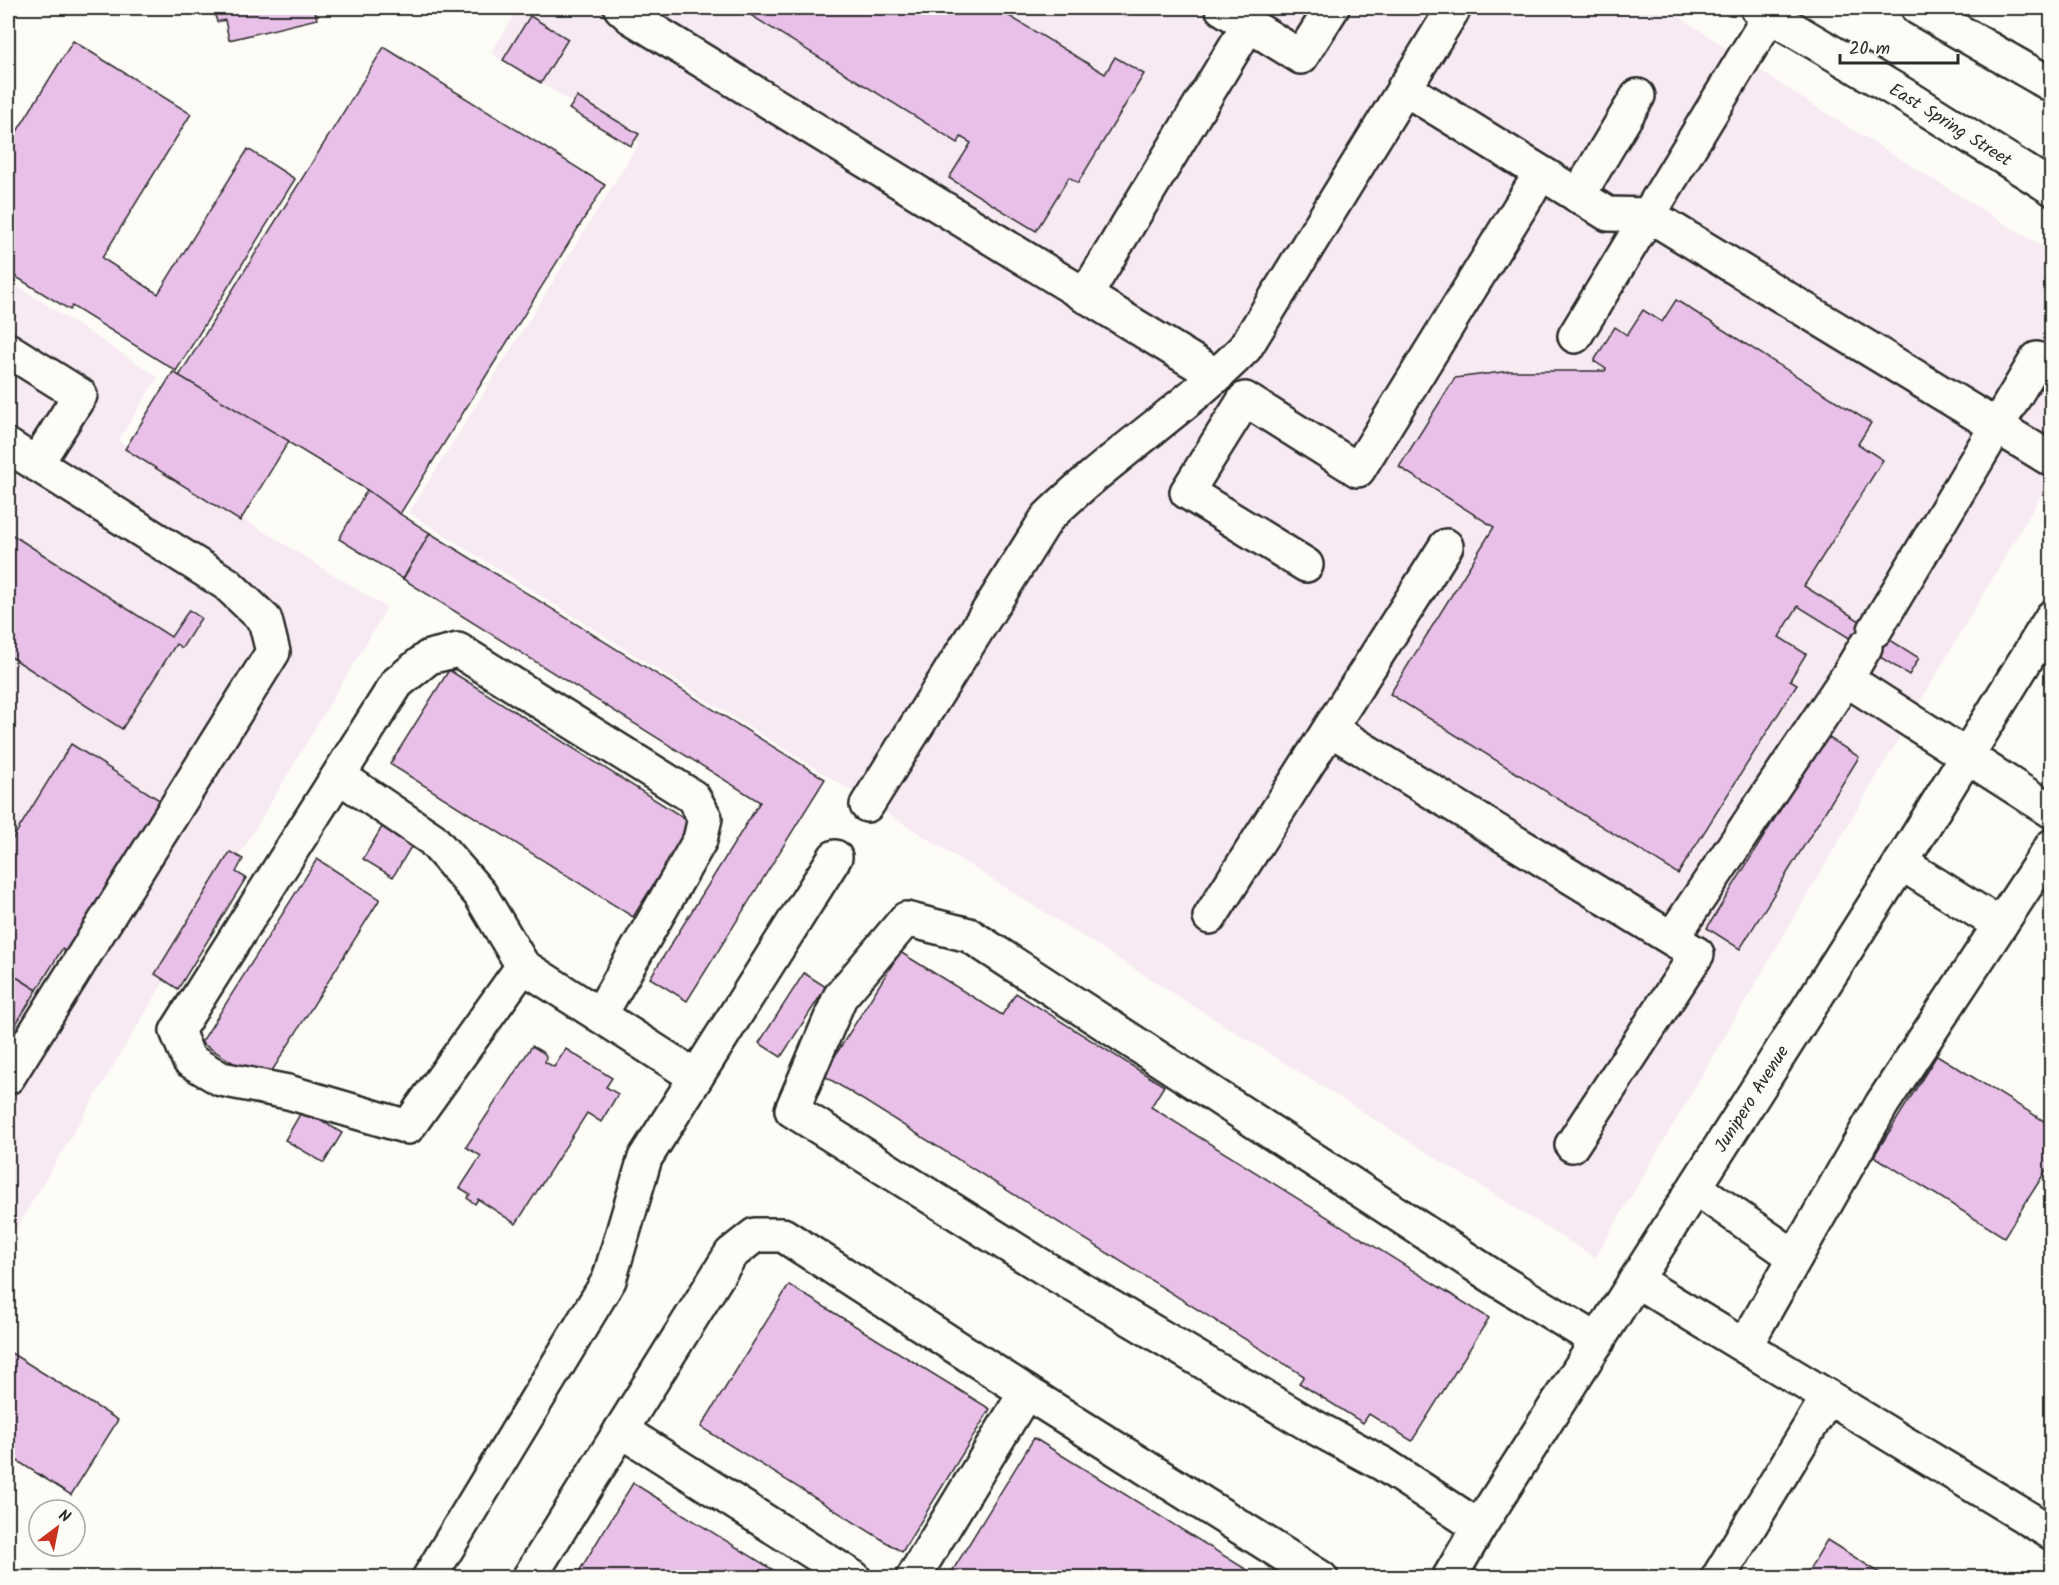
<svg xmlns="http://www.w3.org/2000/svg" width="2059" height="1585" font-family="Kalam,sans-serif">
	<rect width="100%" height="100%" fill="#fdfcf7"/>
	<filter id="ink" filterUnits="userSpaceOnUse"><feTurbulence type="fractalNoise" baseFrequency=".0167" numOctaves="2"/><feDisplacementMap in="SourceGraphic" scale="12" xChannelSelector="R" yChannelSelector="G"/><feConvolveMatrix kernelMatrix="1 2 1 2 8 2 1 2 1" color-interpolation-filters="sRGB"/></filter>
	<g filter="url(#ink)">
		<g fill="#f7eaf2">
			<path d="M519 8H1666L1811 104 2051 252V478L1595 1258 409 513 639 143 491 53Z"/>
			<path d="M8 280 158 377 118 441 387 608 8 1242Z"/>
		</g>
		<g fill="#e8c0e8" stroke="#2b2b2b" stroke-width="1.5">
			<path d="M213 8H314L317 19 229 40 225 20 217 22Z"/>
			<path d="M739 8H996L1105 74 1115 57 1144 74 1078 183 1069 177 1036 231 949 178 971 143 961 137 958 143Z"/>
			<path d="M530 16 568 39 541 83 503 60Z"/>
			<path d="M73 41 191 114 102 258 158 294 248 149 295 179 176 371 72 306 70 310 8 272V146Z"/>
			<path d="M384 47 605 185 400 514 367 490 179 376Z"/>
			<path d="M577 97 639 134 631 146 569 109Z"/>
			<path d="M1676 300 1871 423 1858 444 1883 460 1804 586 1919 658 1909 675 1798 606 1779 637 1806 654 1790 680 1797 684 1678 874 1390 694 1494 527 1399 467 1455 378 1510 371H1605L1606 369 1594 361 1615 327 1627 335 1643 310 1662 322Z"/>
			<path d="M173 372 289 441 240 521 125 449Z"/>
			<path d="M367 490 400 514 430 533 403 579 339 539Z"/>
			<path d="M8 532 171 637 189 610 201 618 182 648 176 644 122 729 8 655Z"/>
			<path d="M430 533 825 779 687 1001 650 978 760 802 403 579Z"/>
			<path d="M449 670 692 823 633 917 390 764Z"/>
			<path d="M1826 736 1859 757 1740 949 1707 928Z"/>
			<path d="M71 744 161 801 67 952 62 949 37 990 8 972V846Z"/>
			<path d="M382 827 412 845 393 877 363 859Z"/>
			<path d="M230 852 243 859 236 872 246 878 178 989 155 974Z"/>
			<path d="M317 859 380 899 265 1082 201 1043Z"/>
			<path d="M900 952 1002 1015 1016 993 1164 1086 1151 1107 1489 1318 1412 1441 1369 1414 1363 1423 1299 1383 1304 1376 823 1075Z"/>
			<path d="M8 972 37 990 8 1037Z"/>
			<path d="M804 973 826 987 781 1057 759 1043Z"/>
			<path d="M532 1046 544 1053 546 1056 545 1062 554 1067 566 1049 612 1078 606 1087 618 1094 601 1122 587 1113 516 1224 478 1199 475 1204 467 1198 470 1194 460 1188 481 1156 466 1147Z"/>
			<path d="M1937 1055 2052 1126V1161L2004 1237 1874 1156Z"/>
			<path d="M303 1109 342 1133 324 1163 285 1140Z"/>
			<path d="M789 1285 990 1409 902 1552 701 1427Z"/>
			<path d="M8 1351 118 1420 71 1495 8 1455Z"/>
			<path d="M1034 1438 1260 1578H948Z"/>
			<path d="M633 1483 786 1578H575Z"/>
			<path d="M1827 1540 1888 1578H1804Z"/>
		</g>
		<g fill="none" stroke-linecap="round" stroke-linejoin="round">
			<defs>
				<g id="minor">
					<path d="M621 8 631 17 1217 376"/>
					<path d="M1222 8 1301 57 1332 8"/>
					<path d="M1404 88 1608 214 1649 215 2052 460"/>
					<path d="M1578 196 1638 96"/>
					<path d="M1085 296 1249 24"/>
					<path d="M1575 336 1770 15"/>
					<path d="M8 350 80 395 36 464"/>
					<path d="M8 446 227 584 265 620 273 652 8 1077"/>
					<path d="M1306 565 1187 492 1245 399 1358 470 1541 173"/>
					<path d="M1875 630 2037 359"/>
					<path d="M1846 679 2052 811"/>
					<path d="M1330 729 1697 954 1572 1145"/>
					<path d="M339 776 432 839 480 894 523 966 696 1077"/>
					<path d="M867 805 1047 518C1109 457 1184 410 1245 348L1454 8"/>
					<path d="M1901 863 2000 925"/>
					<path d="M1210 917 1446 546"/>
					<path d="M1672 938 1846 679 1865 647"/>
					<path d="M523 966 408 1127 288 1092 221 1079 189 1060 177 1031 397 683 429 657 458 650 693 797 705 818 700 840 600 1015"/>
					<path d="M1696 1188 1795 1257"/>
					<path d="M1637 1281 2052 1533"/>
					<path d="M1745 1346 1882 1104 2052 846"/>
					<path d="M621 1430 854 1578"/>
					<path d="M1479 1527 1383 1464 1307 1423 1043 1267 792 1110 840 997 906 919 969 935 1500 1281 1598 1341"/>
					<path d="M429 1578 609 1280 645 1158 835 857"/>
					<path d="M529 1578 731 1254 755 1235H783L1026 1392 1321 1578"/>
					<path d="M913 1578 1026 1392"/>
					<path id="s1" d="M1449 1578 1479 1527 1901 863 2052 617"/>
					<path d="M1718 1578 1828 1397"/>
				</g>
				<g id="major">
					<path id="s2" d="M1757 8 1909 98 2052 188"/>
					<path d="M1918 8 2052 85"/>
				</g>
				<path id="highway" d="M1770 15 1773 8"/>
			</defs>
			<use href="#minor" stroke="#2b2b2b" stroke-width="38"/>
			<use href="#major" stroke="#2b2b2b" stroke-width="38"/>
			<use href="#highway" stroke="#2b2b2b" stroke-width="38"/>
			<use href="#minor" stroke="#fdfcf7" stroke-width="33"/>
			<use href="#major" stroke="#fdfcf7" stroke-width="33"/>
			<use href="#highway" stroke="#fdfcf7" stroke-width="33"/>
		</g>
	</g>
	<g text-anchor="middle" stroke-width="4.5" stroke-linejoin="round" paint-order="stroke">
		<g font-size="18" fill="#2b2b2b" stroke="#fdfcf7">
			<text dy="6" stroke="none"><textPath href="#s2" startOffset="226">East Spring Street</textPath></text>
			<text dy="6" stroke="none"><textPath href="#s1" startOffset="567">Junipero Avenue</textPath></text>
		</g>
	</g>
	<rect width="2059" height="1585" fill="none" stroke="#fdfcf7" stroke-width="30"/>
	<rect x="15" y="15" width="2029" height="1555" fill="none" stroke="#2b2b2b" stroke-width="2" filter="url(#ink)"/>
	<g transform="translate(57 1528) rotate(32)"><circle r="28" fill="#fdfcf7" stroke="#a9a8a5" stroke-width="1.5"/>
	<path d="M0-4.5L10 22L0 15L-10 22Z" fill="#c8321e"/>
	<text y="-9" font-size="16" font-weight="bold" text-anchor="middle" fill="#2b2b2b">N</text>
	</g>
	<path d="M1840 54v9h118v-9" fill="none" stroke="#2b2b2b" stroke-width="3"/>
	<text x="1849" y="54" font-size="18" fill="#2b2b2b" stroke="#fdfcf7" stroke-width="4.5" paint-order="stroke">20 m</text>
</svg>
